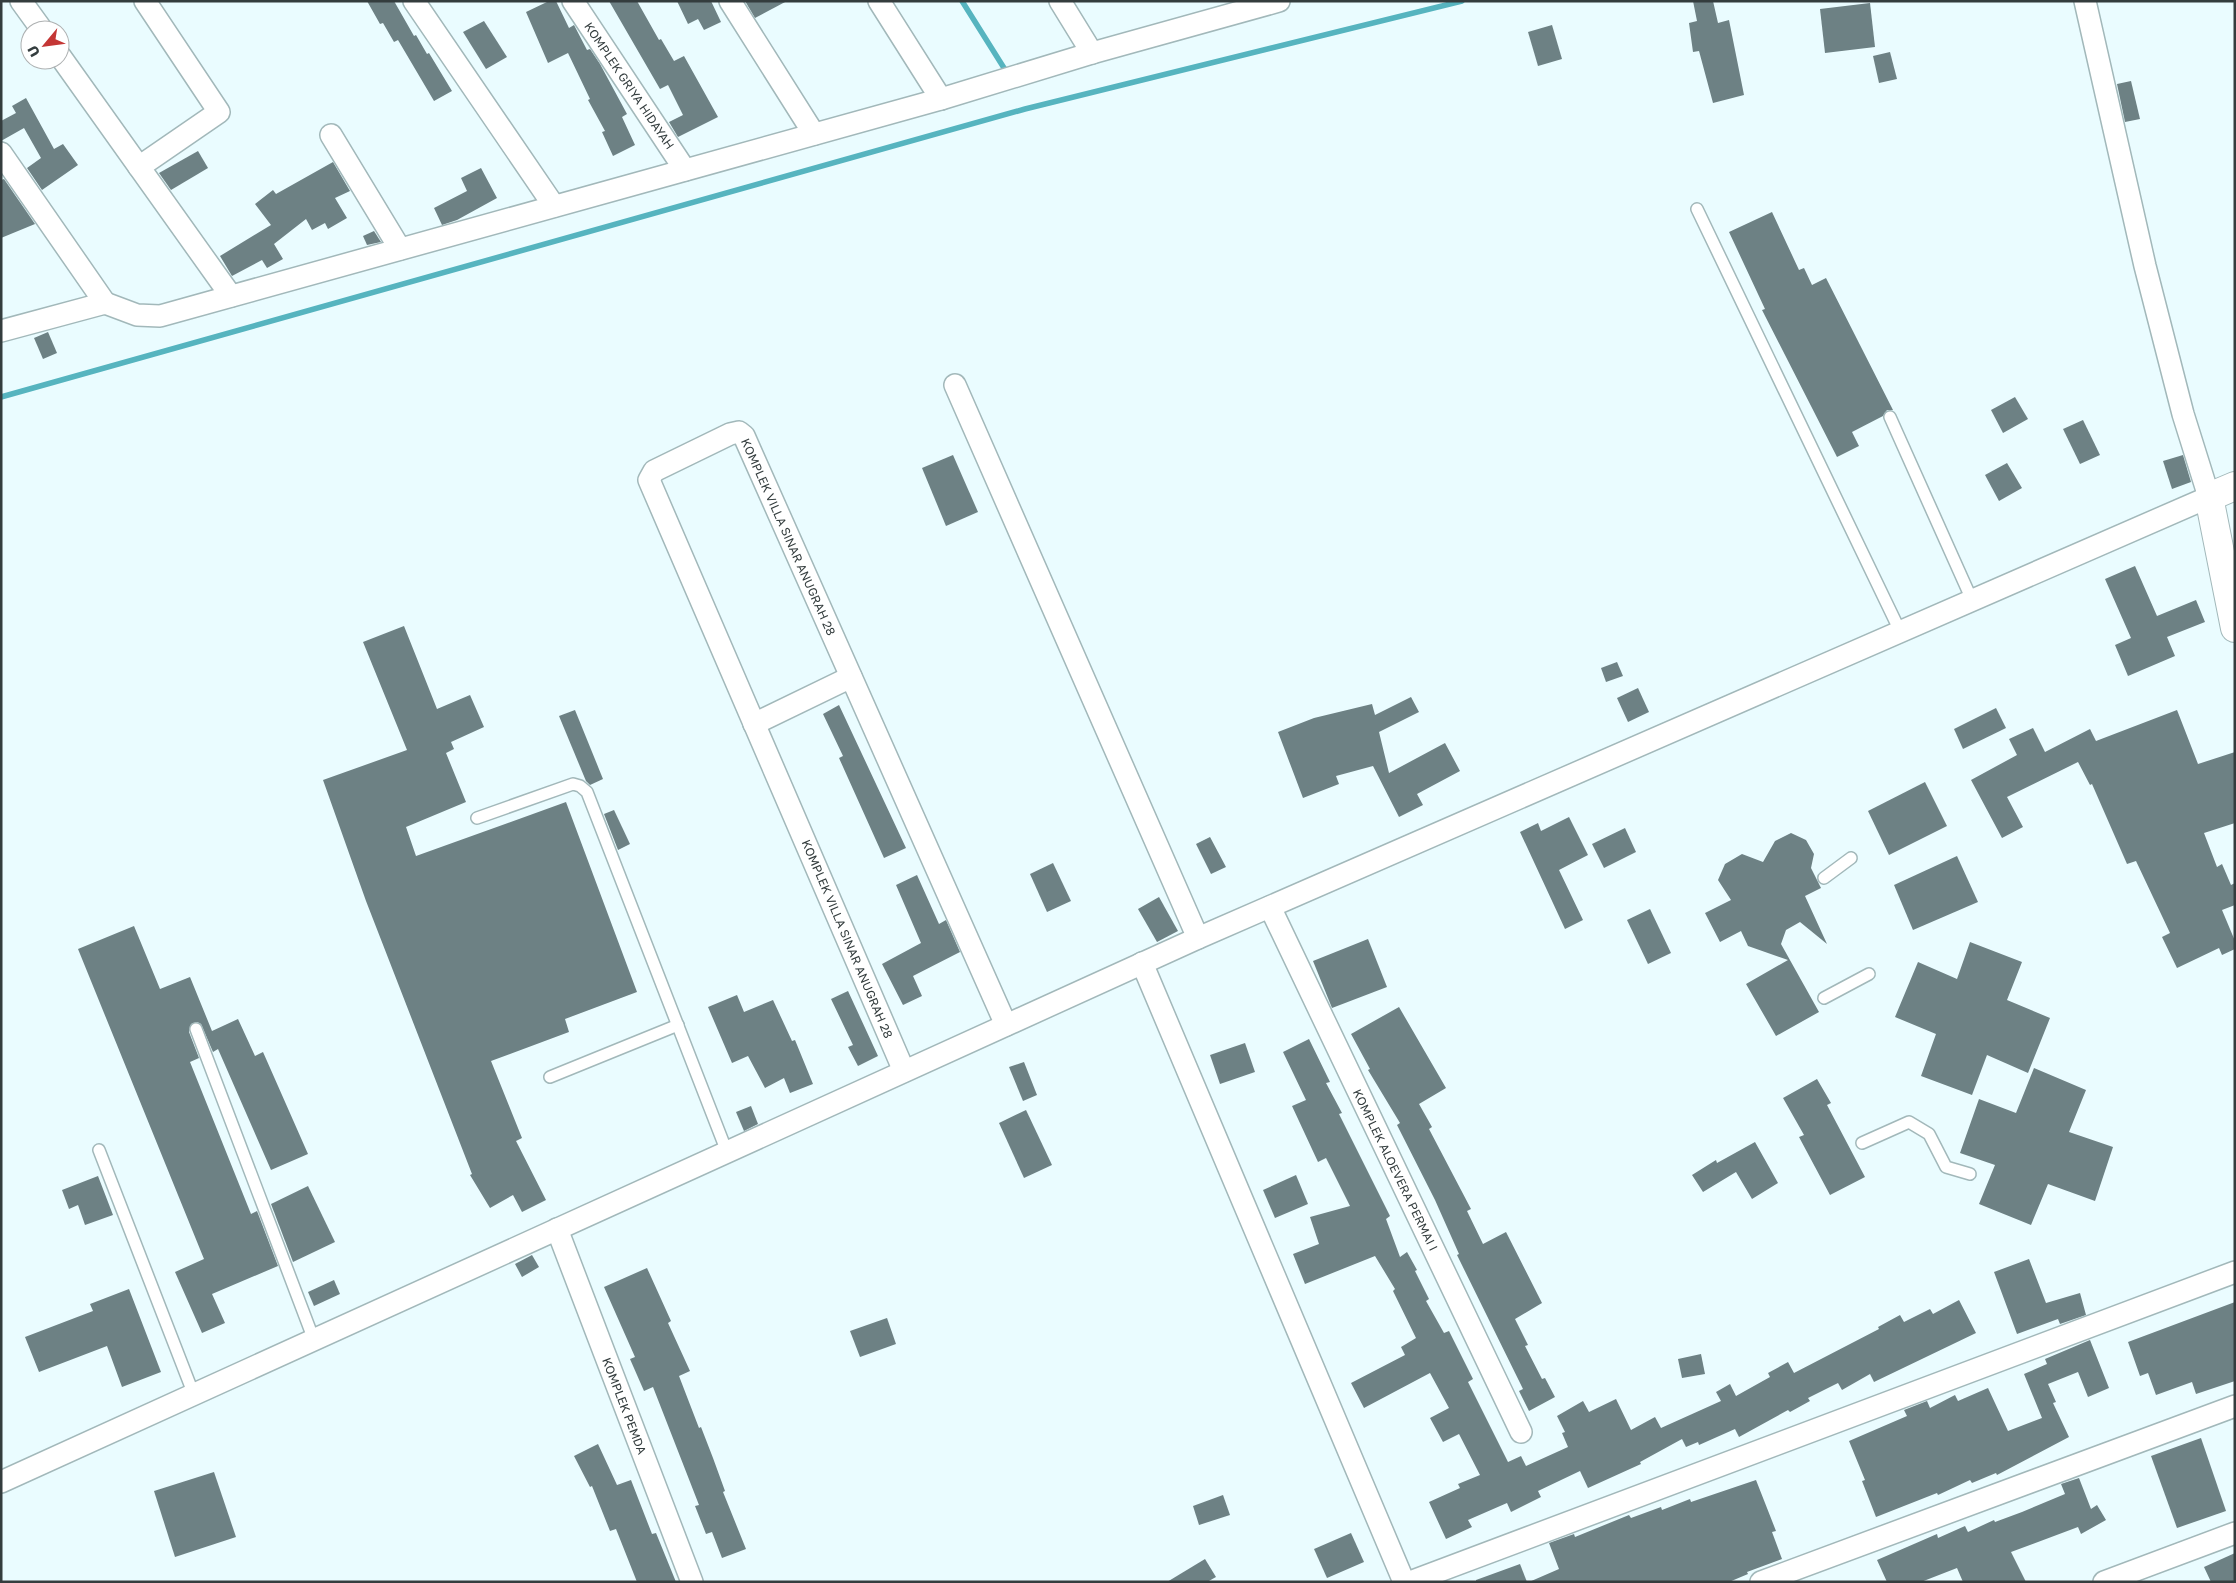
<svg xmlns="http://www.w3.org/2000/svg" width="2236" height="1583" font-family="'Golos Text',sans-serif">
	<rect width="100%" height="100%" fill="#eafcff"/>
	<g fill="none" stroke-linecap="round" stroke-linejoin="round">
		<g stroke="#56b4bf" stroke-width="5.5">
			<path d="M962 1 1004 68"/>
			<path d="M1 397 1025 109 1462 1"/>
		</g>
	</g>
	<g fill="#6d8184">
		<path d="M367 1H394L414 36 416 35 427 54 429 53 452 91 434 101 398 40 394 42 383 23 380 24Z"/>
		<path d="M549 1H556L569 28 574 25 587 50 590 49 600 64 627 114 622 117 635 145 613 156 602 132 605 131 588 100 590 99 568 53 548 63 526 12Z"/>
		<path d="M609 1H637L659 40 661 39 674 61 684 56 718 117 678 137 669 122 683 115 668 85 660 89Z"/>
		<path d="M677 1H711L721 22 704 30 698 19 688 24Z"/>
		<path d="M745 1H787L755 18Z"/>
		<path d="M1693 1H1713L1718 23 1729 20 1744 95 1713 103 1699 51 1693 52 1689 23 1697 21Z"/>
		<path d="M1870 3 1875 47 1825 53 1820 9Z"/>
		<path d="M484 21 507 57 486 69 463 32Z"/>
		<path d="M1552 25 1562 59 1538 66 1528 32Z"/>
		<path d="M1890 52 1897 79 1879 83 1873 56Z"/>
		<path d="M2131 81 2140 119 2125 122 2117 84Z"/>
		<path d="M26 98 54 149 63 144 78 165 42 190 27 168 41 158 24 128 1 141V121L16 113 12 106Z"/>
		<path d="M198 151 208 168 171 190 159 173Z"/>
		<path d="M333 162 350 191 335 198 347 218 328 229 325 223 312 230 306 219 274 244 283 259 267 268 262 260 232 276 220 256 271 225 255 204 273 190 276 194Z"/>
		<path d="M481 168 497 198 457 220 442 225 434 208 467 191 461 178Z"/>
		<path d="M4 179 35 224 1 238V180Z"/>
		<path d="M1772 212 1799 270 1804 268 1812 285 1826 278 1893 410H1887L1883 416 1852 432 1859 446 1837 457 1762 310 1765 309 1729 232Z"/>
		<path d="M374 231 381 242 367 245 363 236Z"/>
		<path d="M48 332 57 353 43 359 34 338Z"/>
		<path d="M2015 397 2028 419 2003 433 1991 410Z"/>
		<path d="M2083 420 2100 455 2080 464 2063 429Z"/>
		<path d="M953 455 978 512 946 526 922 468Z"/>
		<path d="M2183 455 2191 482 2172 489 2163 461Z"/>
		<path d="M2007 463 2022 488 1999 501 1985 475Z"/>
		<path d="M2135 566 2157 616 2196 600 2205 622 2167 637 2175 656 2128 676 2115 645 2131 638 2105 579Z"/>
		<path d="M404 626 437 709 470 695 484 727 451 742 454 749 446 753 466 802 406 827 416 856 566 802 637 992 565 1019 569 1032 491 1061 522 1138 516 1141 546 1200 522 1212 513 1195 490 1208 470 1175 472 1174 366 901 323 780 407 750 363 642Z"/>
		<path d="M1617 662 1623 676 1606 682 1601 668Z"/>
		<path d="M1638 688 1649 712 1628 722 1617 698Z"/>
		<path d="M1411 697 1419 712 1379 732 1389 773 1445 743 1460 771 1417 794 1423 805 1399 817 1373 766 1336 776 1339 784 1303 798 1278 732 1314 718 1372 704 1375 715Z"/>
		<path d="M839 705 906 848 884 858 839 758 843 756 823 714Z"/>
		<path d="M1996 708 2006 728 1963 749 1954 729Z"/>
		<path d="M575 710 603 779 590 785 586 781 559 716Z"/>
		<path d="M2177 710 2198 764 2235 752V823L2204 833 2217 867 2222 864 2231 885 2235 883V905L2222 910 2235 941V949L2222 955 2219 948 2177 968 2162 937 2170 933 2136 861 2127 864 2092 784 2090 785 2078 762 2007 797 2023 827 2002 838 1971 780 2017 755 2009 739 2033 728 2045 752 2090 729 2096 741Z"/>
		<path d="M1925 782 1947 826 1889 855 1868 811Z"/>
		<path d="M614 810 630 844 618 850 604 814Z"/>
		<path d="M1569 817 1588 855 1559 870 1583 920 1565 929 1520 832 1538 823 1541 831Z"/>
		<path d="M1625 828 1636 852 1604 868 1592 844Z"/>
		<path d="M1791 833 1806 840 1814 854 1811 868 1821 888 1805 896 1827 944 1800 922 1786 930 1781 944 1819 1012 1776 1036 1746 984 1788 960 1748 946 1741 931 1720 942 1705 913 1731 900 1718 880 1725 864 1742 854 1763 862 1775 841Z"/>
		<path d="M1210 837 1226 867 1211 874 1196 844Z"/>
		<path d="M1957 856 1978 902 1913 930 1894 885Z"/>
		<path d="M1053 863 1071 901 1047 912 1030 874Z"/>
		<path d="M917 875 939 924 946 920 960 952 913 976 922 996 903 1005 882 964 921 943 896 885Z"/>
		<path d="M1159 897 1178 931 1157 942 1138 909Z"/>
		<path d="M1650 909 1671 953 1648 964 1627 920Z"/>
		<path d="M134 926 160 989 190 977 212 1031 238 1019 255 1056 263 1052 308 1154 271 1170 218 1049 213 1052 201 1024 197 1022 191 1024 189 1032 199 1058 190 1062 251 1214 257 1211 278 1266 212 1294 225 1323 202 1333 175 1272 204 1259 78 949Z"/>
		<path d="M1368 939 1387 987 1332 1008 1313 961Z"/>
		<path d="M1970 942 2022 962 2007 1000 2050 1018 2028 1073 1987 1055 1972 1095 1921 1076 1936 1034 1895 1017 1918 962 1957 979Z"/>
		<path d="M848 991 878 1056 858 1066 848 1047 853 1045 831 999Z"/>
		<path d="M737 995 744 1012 773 1000 792 1041 795 1040 813 1084 790 1093 784 1078 765 1088 748 1056 732 1063 708 1007Z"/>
		<path d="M1399 1007 1446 1088 1419 1104 1432 1127 1429 1129 1471 1209 1467 1211 1483 1244 1506 1232 1542 1303 1515 1319 1528 1345 1525 1346 1542 1379 1545 1378 1555 1397 1529 1411 1519 1391 1523 1389 1457 1255 1459 1254 1435 1200 1397 1125 1400 1123 1368 1070 1370 1069 1351 1034Z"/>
		<path d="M1309 1039 1330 1082 1326 1083 1342 1113 1339 1114 1390 1216 1386 1219 1400 1257 1407 1252 1417 1270 1415 1271 1429 1299 1426 1301 1444 1333 1449 1331 1473 1379 1468 1382 1508 1462 1521 1456 1526 1466 1568 1447 1562 1433 1565 1432 1557 1416 1583 1401 1589 1412 1616 1399 1631 1430 1655 1417 1661 1428 1721 1401 1716 1392 1730 1384 1736 1396 1770 1377 1768 1373 1788 1362 1794 1373 1879 1329 1878 1327 1900 1315 1904 1322 1930 1309 1933 1314 1959 1300 1976 1333 1874 1382 1870 1374 1842 1390 1838 1383 1808 1398 1810 1401 1790 1412 1788 1410 1739 1437 1735 1429 1699 1445 1698 1442 1686 1447 1682 1439 1640 1462 1641 1464 1588 1488 1580 1471 1538 1491 1541 1497 1511 1512 1507 1503 1468 1520 1472 1527 1446 1539 1429 1502 1460 1488 1458 1484 1480 1475 1459 1434 1443 1442 1430 1418 1449 1408 1430 1373 1364 1408 1351 1383 1405 1355 1401 1347 1416 1338 1393 1291 1395 1289 1375 1256 1305 1284 1293 1254 1319 1244 1310 1217 1350 1206 1326 1158 1318 1162 1292 1106 1306 1100 1283 1052Z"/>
		<path d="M1245 1043 1255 1072 1220 1084 1210 1055Z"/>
		<path d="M1024 1062 1037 1095 1023 1101 1009 1067Z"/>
		<path d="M2034 1068 2086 1090 2069 1132 2113 1147 2095 1201 2048 1184 2031 1225 1979 1204 1995 1165 1960 1153 1979 1099 2016 1113Z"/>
		<path d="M1817 1079 1831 1103 1827 1105 1865 1177 1830 1195 1799 1137 1804 1135 1783 1098Z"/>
		<path d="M751 1106 758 1124 744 1131 736 1112Z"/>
		<path d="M1026 1110 1052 1165 1024 1178 999 1123Z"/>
		<path d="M1755 1142 1778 1183 1752 1199 1736 1172 1703 1192 1692 1175 1716 1160 1717 1163Z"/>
		<path d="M1296 1175 1308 1204 1275 1218 1263 1190Z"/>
		<path d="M98 1176 113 1215 85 1225 78 1205 69 1209 62 1190Z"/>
		<path d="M308 1186 335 1242 293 1262 271 1204Z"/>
		<path d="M532 1255 539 1267 522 1277 515 1264Z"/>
		<path d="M2029 1259 2046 1303 2080 1293 2086 1315 2060 1324 2058 1319 2017 1334 1994 1272Z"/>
		<path d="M647 1268 671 1321 668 1323 690 1371 679 1376 699 1428 701 1427 713 1458 725 1491 723 1492 746 1549 722 1558 712 1532 706 1534 695 1506 699 1505 653 1387 644 1391 630 1359 635 1357 604 1287Z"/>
		<path d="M334 1280 340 1294 314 1306 308 1292Z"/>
		<path d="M129 1289 161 1372 122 1387 107 1346 39 1372 25 1337 93 1311 90 1304Z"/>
		<path d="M2235 1302V1381L2196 1394 2192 1382 2156 1395 2148 1373 2140 1376 2128 1342Z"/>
		<path d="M887 1318 896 1344 860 1357 850 1331Z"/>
		<path d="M2090 1340 2109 1388 2088 1397 2078 1372 2048 1384 2056 1402 2053 1403 2069 1437 1997 1475 1996 1473 1972 1483 1970 1480 1938 1495 1937 1493 1876 1517 1862 1481 1865 1480 1849 1441 1907 1416 1904 1410 1927 1401 1930 1408 1955 1395 1958 1401 1988 1388 2008 1431 2042 1418 2024 1374 2047 1364 2045 1359Z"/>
		<path d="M1701 1354 1705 1374 1682 1378 1678 1359Z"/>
		<path d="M2201 1438 2226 1511 2177 1528 2151 1456Z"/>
		<path d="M598 1444 617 1485 631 1480 652 1534 656 1533 676 1582H637L616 1529 610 1531 592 1486 590 1487 574 1456Z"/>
		<path d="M214 1472 236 1537 175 1557 154 1491Z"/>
		<path d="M2079 1478 2091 1509 2097 1505 2106 1520 2081 1534 2078 1527 2011 1552 2026 1582H1963L1957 1568 1921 1582H1887L1877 1560 1937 1534 1938 1538 1965 1526 1968 1532 1994 1520 1995 1522 2022 1512 2065 1494 2061 1484Z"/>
		<path d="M1756 1480 1776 1531 1772 1532 1782 1559 1747 1572 1748 1574 1729 1582H1529L1559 1569 1549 1543 1574 1534 1575 1537 1629 1515 1631 1518 1661 1507 1662 1510 1690 1499 1691 1502Z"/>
		<path d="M1223 1495 1230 1515 1199 1525 1193 1506Z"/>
		<path d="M1351 1533 1364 1562 1327 1578 1314 1549Z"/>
		<path d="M2235 1553V1582H2211L2204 1567Z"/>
		<path d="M1205 1559 1216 1577 1207 1582H1167Z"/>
		<path d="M1520 1564 1527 1582H1476V1580Z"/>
	</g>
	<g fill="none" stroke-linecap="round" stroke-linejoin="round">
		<defs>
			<g id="lane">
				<path d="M1697 209 1900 631"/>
				<path d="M1890 417 1972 600"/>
				<path d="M477 818 573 784 580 786 587 792 727 1152"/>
				<path d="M1824 878 1851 858"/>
				<path d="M1824 998 1869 974"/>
				<path d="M196 1029 314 1340"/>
				<path d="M550 1077 678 1025"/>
				<path d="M1862 1143 1909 1122 1929 1134 1946 1167 1970 1174"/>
				<path d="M99 1150 194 1395"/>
			</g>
			<g id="street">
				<path d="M21 1 42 30"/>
				<path d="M414 1 554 206"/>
				<path d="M573 1 685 170"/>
				<path d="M730 1 814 134"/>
				<path d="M879 1 941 99"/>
				<path d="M1060 1 1092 53"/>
				<path d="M60 56 231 296"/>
				<path d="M331 135 400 249"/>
				<path d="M1 153 105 303"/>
				<path d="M139 167 219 112 145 1"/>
				<path d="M1 331 105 303 137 315 160 316 941 99 1092 53 1279 1"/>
				<path d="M955 385 1198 938"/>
				<path d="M754 724 851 677"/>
				<path d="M1270 907 1521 1432"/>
				<path d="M1142 963 1404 1582"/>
				<path d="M904 1071 649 480 654 471 730 434 739 432 744 436 1006 1025"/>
				<path d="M557 1229 692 1582"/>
				<path d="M1 1482 1198 938 2209 497 2183 414 2145 266 2085 1"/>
				<path d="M1410 1582 2235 1272"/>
				<path d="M1761 1582 2235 1406"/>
				<path d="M2104 1582 2235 1533"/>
			</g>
			<path id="secondary" d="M2235 486 2209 497 2235 628"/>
		</defs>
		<use href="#lane" stroke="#a2b8ba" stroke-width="14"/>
		<use href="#street" stroke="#a2b8ba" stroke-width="24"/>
		<use href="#secondary" stroke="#a2b8ba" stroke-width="30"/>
		<use href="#lane" stroke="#fff" stroke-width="11"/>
		<use href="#street" stroke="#fff" stroke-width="21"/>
		<use href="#secondary" stroke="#fff" stroke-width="28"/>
	</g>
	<g text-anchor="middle" stroke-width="5" stroke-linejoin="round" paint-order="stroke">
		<g font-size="12" fill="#343d3e" stroke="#fff">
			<text transform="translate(629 86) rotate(56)" y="4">KOMPLEK GRIYA HIDAYAH</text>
			<text transform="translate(788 537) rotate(66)" y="4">KOMPLEK VILLA SINAR ANUGRAH 28</text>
			<text transform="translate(847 939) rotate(67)" y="4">KOMPLEK VILLA SINAR ANUGRAH 28</text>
			<text transform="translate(1395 1170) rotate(64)" y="4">KOMPLEK ALOEVERA PERMAI I</text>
			<text transform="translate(624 1406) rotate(69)" y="4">KOMPLEK PEMDA</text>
		</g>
	</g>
	<rect width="2236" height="1583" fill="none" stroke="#343d3e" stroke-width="5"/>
	<g transform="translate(45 45) rotate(241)"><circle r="24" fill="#ffffff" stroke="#aeb1b2"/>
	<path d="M0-4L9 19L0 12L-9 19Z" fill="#c43635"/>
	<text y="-8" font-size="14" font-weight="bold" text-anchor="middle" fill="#343d3e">U</text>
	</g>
</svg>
